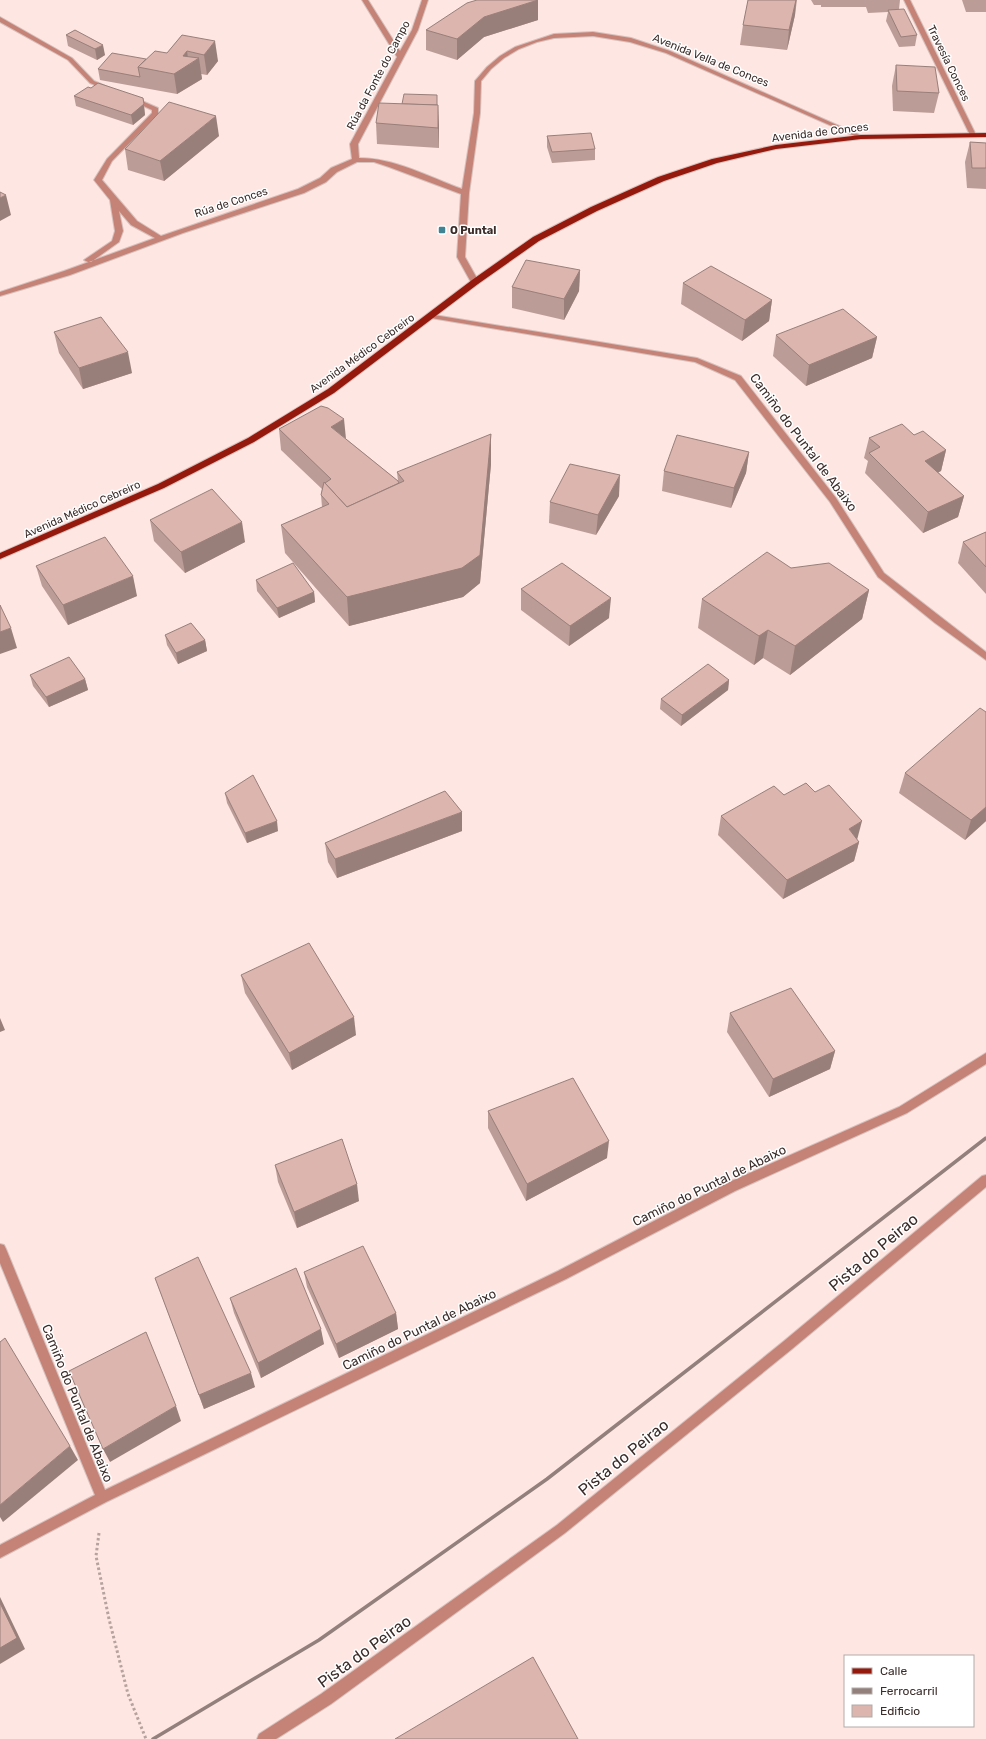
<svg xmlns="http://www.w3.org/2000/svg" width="986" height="1739" font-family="Rubik,sans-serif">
	<rect width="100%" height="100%" fill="#fee6e2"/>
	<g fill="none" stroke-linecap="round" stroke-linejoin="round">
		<defs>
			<g id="minor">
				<path d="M362 0H368L400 51 412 30 422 0H428L418 30 358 144 359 158C395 158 429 177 462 189L474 113 475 81 487 67 500 56 515 47 554 34 593 32 631 38 670 51 864 137 859 138 666 53 630 42 593 36 554 38 537 42 519 49 504 58 491 69 481 81 480 113 469 193 465 257 479 282 478 284H472L457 257 461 194 389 167 374 162H357L337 172 326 182 304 193 183 233 70 275 0 296V292L64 271 155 238 131 225 119 211 123 231 119 242 91 262H88L84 260 112 241 115 231 110 200 94 180 107 159 152 113V110L129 99V97H133L158 108V114L112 161 102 180 137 221 161 236 298 189 320 178 331 168 352 159 350 144 397 57Z"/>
				<path d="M904 0H910L976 135 975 136 970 135Z"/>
				<path d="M0 17 72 58 94 81 112 89 109 91 90 83 68 60 0 22Z"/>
				<path d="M428 314 697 358 741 376 836 498 884 573 986 652V660L935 623 878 577 830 502 735 380 695 362 431 318H428Z"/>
				<path d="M986 1053V1064L907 1113 735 1191 566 1279 106 1502 0 1558V1545L95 1495 0 1263V1244L4 1245 6 1249 105 1490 558 1271 727 1183 899 1107Z"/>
				<path d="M986 1175V1187L792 1349 565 1533 331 1704 276 1739H257L259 1734 321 1694 557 1525 784 1341 982 1176Z"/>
			</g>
			<path id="major" d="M986 133V137L861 139 776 149 717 163 664 181 597 211 539 241 478 284 334 393 254 442 164 488 0 559V553L158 484 248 438 328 389 472 280 533 237 591 207 658 177 712 159 776 145 861 135Z"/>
		</defs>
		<use href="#minor" stroke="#d7c1bd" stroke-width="2"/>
		<use href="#major" stroke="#d7c1bd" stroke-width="2"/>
		<path stroke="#b6a29e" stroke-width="3" stroke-dasharray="2.5 2.5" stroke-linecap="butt" d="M99 1533 96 1556 109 1619 128 1694 146 1739"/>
		<use href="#minor" fill="#c58377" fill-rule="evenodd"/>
		<use href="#major" fill="#95190c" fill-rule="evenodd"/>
		<path stroke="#93807d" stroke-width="3.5" d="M153 1739 319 1640 547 1479 986 1138"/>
	</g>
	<g fill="#bc9c96">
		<path d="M538 0V20L484 37 457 60 426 50V30Z"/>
		<path d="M748 0H797L795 15 787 50 740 45 743 25Z"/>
		<path d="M811 0H900L899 9 917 35 915 46 899 47 886 21 888 12 868 13 866 7H821V5H814Z"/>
		<path d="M962 0H986V12H966Z"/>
		<path d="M75 30 105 55 97 60 68 46 66 35Z"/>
		<path d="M182 35 218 61 207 75 201 74 202 79 177 94 100 80 98 69 146 59 167 53Z"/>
		<path d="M896 65 939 93 934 113 893 111 892 86Z"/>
		<path d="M91 88 143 98 145 115 133 125 76 106 74 96Z"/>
		<path d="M376 123 439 125V148L377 144Z"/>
		<path d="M219 136 164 181 128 170 125 149Z"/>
		<path d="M547 136 595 149V160L552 163 547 147Z"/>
		<path d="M970 142 986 143V189L967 188 965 162Z"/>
		<path d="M580 270 579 291 564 320 512 308V287Z"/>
		<path d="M683 283 772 300 769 321 742 341 681 304Z"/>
		<path d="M54 332 132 373 83 389 59 353Z"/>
		<path d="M776 335 877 337 872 358 806 386 773 356Z"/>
		<path d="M279 429 346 439 398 481 397 472 491 464 480 583 463 597 349 626 285 553 281 525 322 507 321 495 322 489 281 450Z"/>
		<path d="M914 435 946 450 941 471 938 472 964 496 958 517 923 533 865 473 868 461 864 458 869 438Z"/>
		<path d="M749 452 746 473 731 508 662 491 664 471Z"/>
		<path d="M619 496 596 535 549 523 550 502Z"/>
		<path d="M150 520 245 542 185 573 154 541Z"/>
		<path d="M986 532V594L958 563 963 542Z"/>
		<path d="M36 566 137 596 68 625 42 586Z"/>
		<path d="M791 568 869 590 862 619 790 675 763 658 754 665 698 628 702 599Z"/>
		<path d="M256 580 314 592 315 602 279 618 257 591Z"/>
		<path d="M521 589 609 618 569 646 521 610Z"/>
		<path d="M165 635 205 640 207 651 178 664 167 645Z"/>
		<path d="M30 675 85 679 88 690 49 707 33 686Z"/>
		<path d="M729 680 728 690 681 726 660 709 661 699Z"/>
		<path d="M986 712V821L965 840 899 793 905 773Z"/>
		<path d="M225 793 278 831 247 843 227 803Z"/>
		<path d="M784 795 857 840 859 842 854 861 783 899 718 835 721 816Z"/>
		<path d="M462 831 337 878 328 862 325 843Z"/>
		<path d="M241 975 356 1035 292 1070 245 993Z"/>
		<path d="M730 1013 835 1051 830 1069 769 1097 727 1032Z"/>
		<path d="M488 1111 607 1158 526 1201 488 1128Z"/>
		<path d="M275 1165 359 1201 297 1228 278 1182Z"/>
		<path d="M304 1272 396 1313 398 1329 339 1358 307 1287Z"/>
		<path d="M155 1278 255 1387 204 1409Z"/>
		<path d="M230 1298 324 1344 261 1378 234 1313Z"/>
	</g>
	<g fill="#997f7a">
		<path d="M538 0V20L484 37 457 60V39L484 17Z"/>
		<path d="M796 0 795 15 787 50 789 30Z"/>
		<path d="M215 41 218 61 207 75 204 55Z"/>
		<path d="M103 45 105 55 97 60 95 49Z"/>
		<path d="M187 51 189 65 199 58 202 79 177 94 174 74 183 56Z"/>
		<path d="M143 98 145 115 133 125 131 115Z"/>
		<path d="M438 105 439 125V148L438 128Z"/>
		<path d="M216 116 219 136 164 181 160 161Z"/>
		<path d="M6 195 11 215 0 221V198Z"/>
		<path d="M580 270 579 291 564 320V299Z"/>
		<path d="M772 300 769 321 742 341 745 320Z"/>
		<path d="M877 337 872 358 806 386 809 365Z"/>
		<path d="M128 352 132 373 83 389 79 368Z"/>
		<path d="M344 419 346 439 331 427Z"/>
		<path d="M491 434V464L480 583 463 597 349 626 347 597Z"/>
		<path d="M946 450 941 471 920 482 925 461Z"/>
		<path d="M749 452 746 473 731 508 734 488Z"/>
		<path d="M620 475 619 496 596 535 598 515Z"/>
		<path d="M964 496 958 517 923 533 928 512Z"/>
		<path d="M242 522 245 542 185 573 181 552Z"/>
		<path d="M133 576 137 596 68 625 63 605Z"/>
		<path d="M869 590 862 619 790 675 795 646Z"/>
		<path d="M314 592 315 602 279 618 277 608Z"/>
		<path d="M611 598 609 618 569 646 570 626Z"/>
		<path d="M11 628 17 648 0 654V632Z"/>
		<path d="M768 630 763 658 754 665 759 636Z"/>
		<path d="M205 640 207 651 178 664 176 653Z"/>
		<path d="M85 679 88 690 49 707 46 697Z"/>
		<path d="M729 680 728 690 681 726 682 715Z"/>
		<path d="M986 807V821L965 840 971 820Z"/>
		<path d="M462 812V831L337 878 335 859Z"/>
		<path d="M277 821 278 831 247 843 245 833Z"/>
		<path d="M862 821 857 840 849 829Z"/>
		<path d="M859 842 854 861 783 899 787 880Z"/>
		<path d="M354 1017 356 1035 292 1070 289 1053Z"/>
		<path d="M0 1018 5 1030 0 1032Z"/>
		<path d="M835 1051 830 1069 769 1097 773 1079Z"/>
		<path d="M609 1141 607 1158 526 1201 527 1184Z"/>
		<path d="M357 1184 359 1201 297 1228 294 1212Z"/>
		<path d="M396 1313 398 1329 339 1358 336 1344Z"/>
		<path d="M321 1329 324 1344 261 1378 258 1363Z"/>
		<path d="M251 1373 255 1387 204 1409 199 1395Z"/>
		<path d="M176 1406 181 1421 110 1462 103 1449Z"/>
		<path d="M70 1446 78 1460 3 1522 0 1517V1505Z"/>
		<path d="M0 1597 25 1649 0 1664Z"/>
	</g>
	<g fill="#dbb5ae" stroke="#997f7a">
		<path d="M477 0H538L484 17 457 39 426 30 467 3Z"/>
		<path d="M748 0H796L789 30 743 25Z"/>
		<path d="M904 9 917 35 901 37 888 10Z"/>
		<path d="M75 30 103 45 95 49 66 35Z"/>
		<path d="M182 35 215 41 204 55 187 51 183 56 199 58 174 74 138 67 155 51 167 53Z"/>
		<path d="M112 53 146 59 138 67 140 77 98 69Z"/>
		<path d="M896 65 935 67 939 93 897 91Z"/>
		<path d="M98 83 143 98 144 104 131 115 74 96 88 87 91 88Z"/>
		<path d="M404 94 437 95V105L402 104Z"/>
		<path d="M169 102 216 116 160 161 125 149Z"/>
		<path d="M379 103 438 105V128L376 123Z"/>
		<path d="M591 133 595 149 552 152 547 136Z"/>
		<path d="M970 142 986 143V168H972Z"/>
		<path d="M0 192 6 195 0 198Z"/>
		<path d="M526 260 580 270 564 299 512 287Z"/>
		<path d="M711 266 772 300 745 320 683 283Z"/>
		<path d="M843 309 877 337 809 365 776 335Z"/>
		<path d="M101 317 128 352 79 368 54 332Z"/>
		<path d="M321 406 328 408 344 419 331 427 398 481 399 483 347 507 325 483 331 479 279 429Z"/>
		<path d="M902 424 914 435 923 431 946 450 925 461 964 496 928 512 869 453 880 447 869 438Z"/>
		<path d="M491 434 480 555 462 568 347 597 281 525 329 504 321 495 324 482 347 507 404 481 397 472Z"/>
		<path d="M677 435 749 452 734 488 664 471Z"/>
		<path d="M570 464 620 475 598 515 550 502Z"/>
		<path d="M212 489 242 522 181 552 150 520Z"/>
		<path d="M986 532V567L963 542Z"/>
		<path d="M105 537 133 576 63 605 36 566Z"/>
		<path d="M767 552 791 568 829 563 869 590 795 646 768 630 759 636 702 599Z"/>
		<path d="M293 563 314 592 277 608 256 580Z"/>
		<path d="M562 563 611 598 570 626 521 589Z"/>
		<path d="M0 605 11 628 0 632Z"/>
		<path d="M191 623 205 640 176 653 165 635Z"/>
		<path d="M69 657 85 679 46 697 30 675Z"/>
		<path d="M708 664 729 680 682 715 661 699Z"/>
		<path d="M980 708 986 712V807L971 820 905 773Z"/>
		<path d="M253 775 277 821 245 833 225 793Z"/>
		<path d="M806 783 815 792 829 785 862 821 849 829 859 842 787 880 721 816 774 786 784 795Z"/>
		<path d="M445 791 462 812 335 859 325 843Z"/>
		<path d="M309 943 354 1017 289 1053 241 975Z"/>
		<path d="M791 988 835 1051 773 1079 730 1013Z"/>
		<path d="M573 1078 609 1141 527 1184 488 1111Z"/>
		<path d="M342 1139 357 1184 294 1212 275 1165Z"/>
		<path d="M363 1246 396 1313 336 1344 304 1272Z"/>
		<path d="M198 1257 251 1373 199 1395 155 1278Z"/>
		<path d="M296 1268 321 1329 258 1363 230 1298Z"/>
		<path d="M146 1332 176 1406 103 1449 69 1371Z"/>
		<path d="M5 1338 70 1446 0 1505V1342Z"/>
		<path d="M0 1603 17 1638 0 1648Z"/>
		<path d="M533 1657 578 1739H395Z"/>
	</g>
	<rect fill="#408393" stroke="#fff" stroke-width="1.5" x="438" y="226" width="8" height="8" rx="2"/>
	<g text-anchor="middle" stroke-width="3" stroke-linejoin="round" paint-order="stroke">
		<g font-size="11" fill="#3b2c29" stroke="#fff">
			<text transform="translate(711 60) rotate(22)" y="4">Avenida Vella de Conces</text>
			<text transform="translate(949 63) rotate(64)" y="4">Travesía Conces</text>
			<text transform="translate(378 75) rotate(-62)" y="4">Rúa da Fonte do Campo</text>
			<text transform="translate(820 132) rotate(-7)" y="4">Avenida de Conces</text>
			<text transform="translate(231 202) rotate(-18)" y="4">Rúa de Conces</text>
			<text transform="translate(362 353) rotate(-36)" y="4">Avenida Médico Cebreiro</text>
			<text transform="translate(82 509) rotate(-24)" y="4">Avenida Médico Cebreiro</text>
		</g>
		<g font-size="11" font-weight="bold" fill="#3b2c29" stroke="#fff" text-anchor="start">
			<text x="450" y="234">O Puntal</text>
		</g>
		<g font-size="13" fill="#3b2c29" stroke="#fff">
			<text transform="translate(804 442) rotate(53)" y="5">Camiño do Puntal de Abaixo</text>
			<text transform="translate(709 1185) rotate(-26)" y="5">Camiño do Puntal de Abaixo</text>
			<text transform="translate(419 1329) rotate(-26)" y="5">Camiño do Puntal de Abaixo</text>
			<text transform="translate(78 1403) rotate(68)" y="5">Camiño do Puntal de Abaixo</text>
		</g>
		<g font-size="16" fill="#3b2c29" stroke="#fff">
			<text transform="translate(873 1252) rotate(-40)" y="6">Pista do Peirao</text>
			<text transform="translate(623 1457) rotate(-39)" y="6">Pista do Peirao</text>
			<text transform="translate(364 1651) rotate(-36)" y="6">Pista do Peirao</text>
		</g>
	</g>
	<rect x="844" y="1655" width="130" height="72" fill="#ffffff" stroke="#b1aba9"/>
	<rect x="852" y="1668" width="20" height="6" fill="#95190c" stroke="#b1aba9"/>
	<text x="880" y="1675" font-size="12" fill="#3b2c29">Calle</text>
	<rect x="852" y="1688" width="20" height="6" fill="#93807d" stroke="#b1aba9"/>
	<text x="880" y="1695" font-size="12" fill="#3b2c29">Ferrocarril</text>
	<rect x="852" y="1705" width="20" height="12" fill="#dbb5ae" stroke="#b1aba9"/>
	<text x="880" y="1715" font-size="12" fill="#3b2c29">Edificio</text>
</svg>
